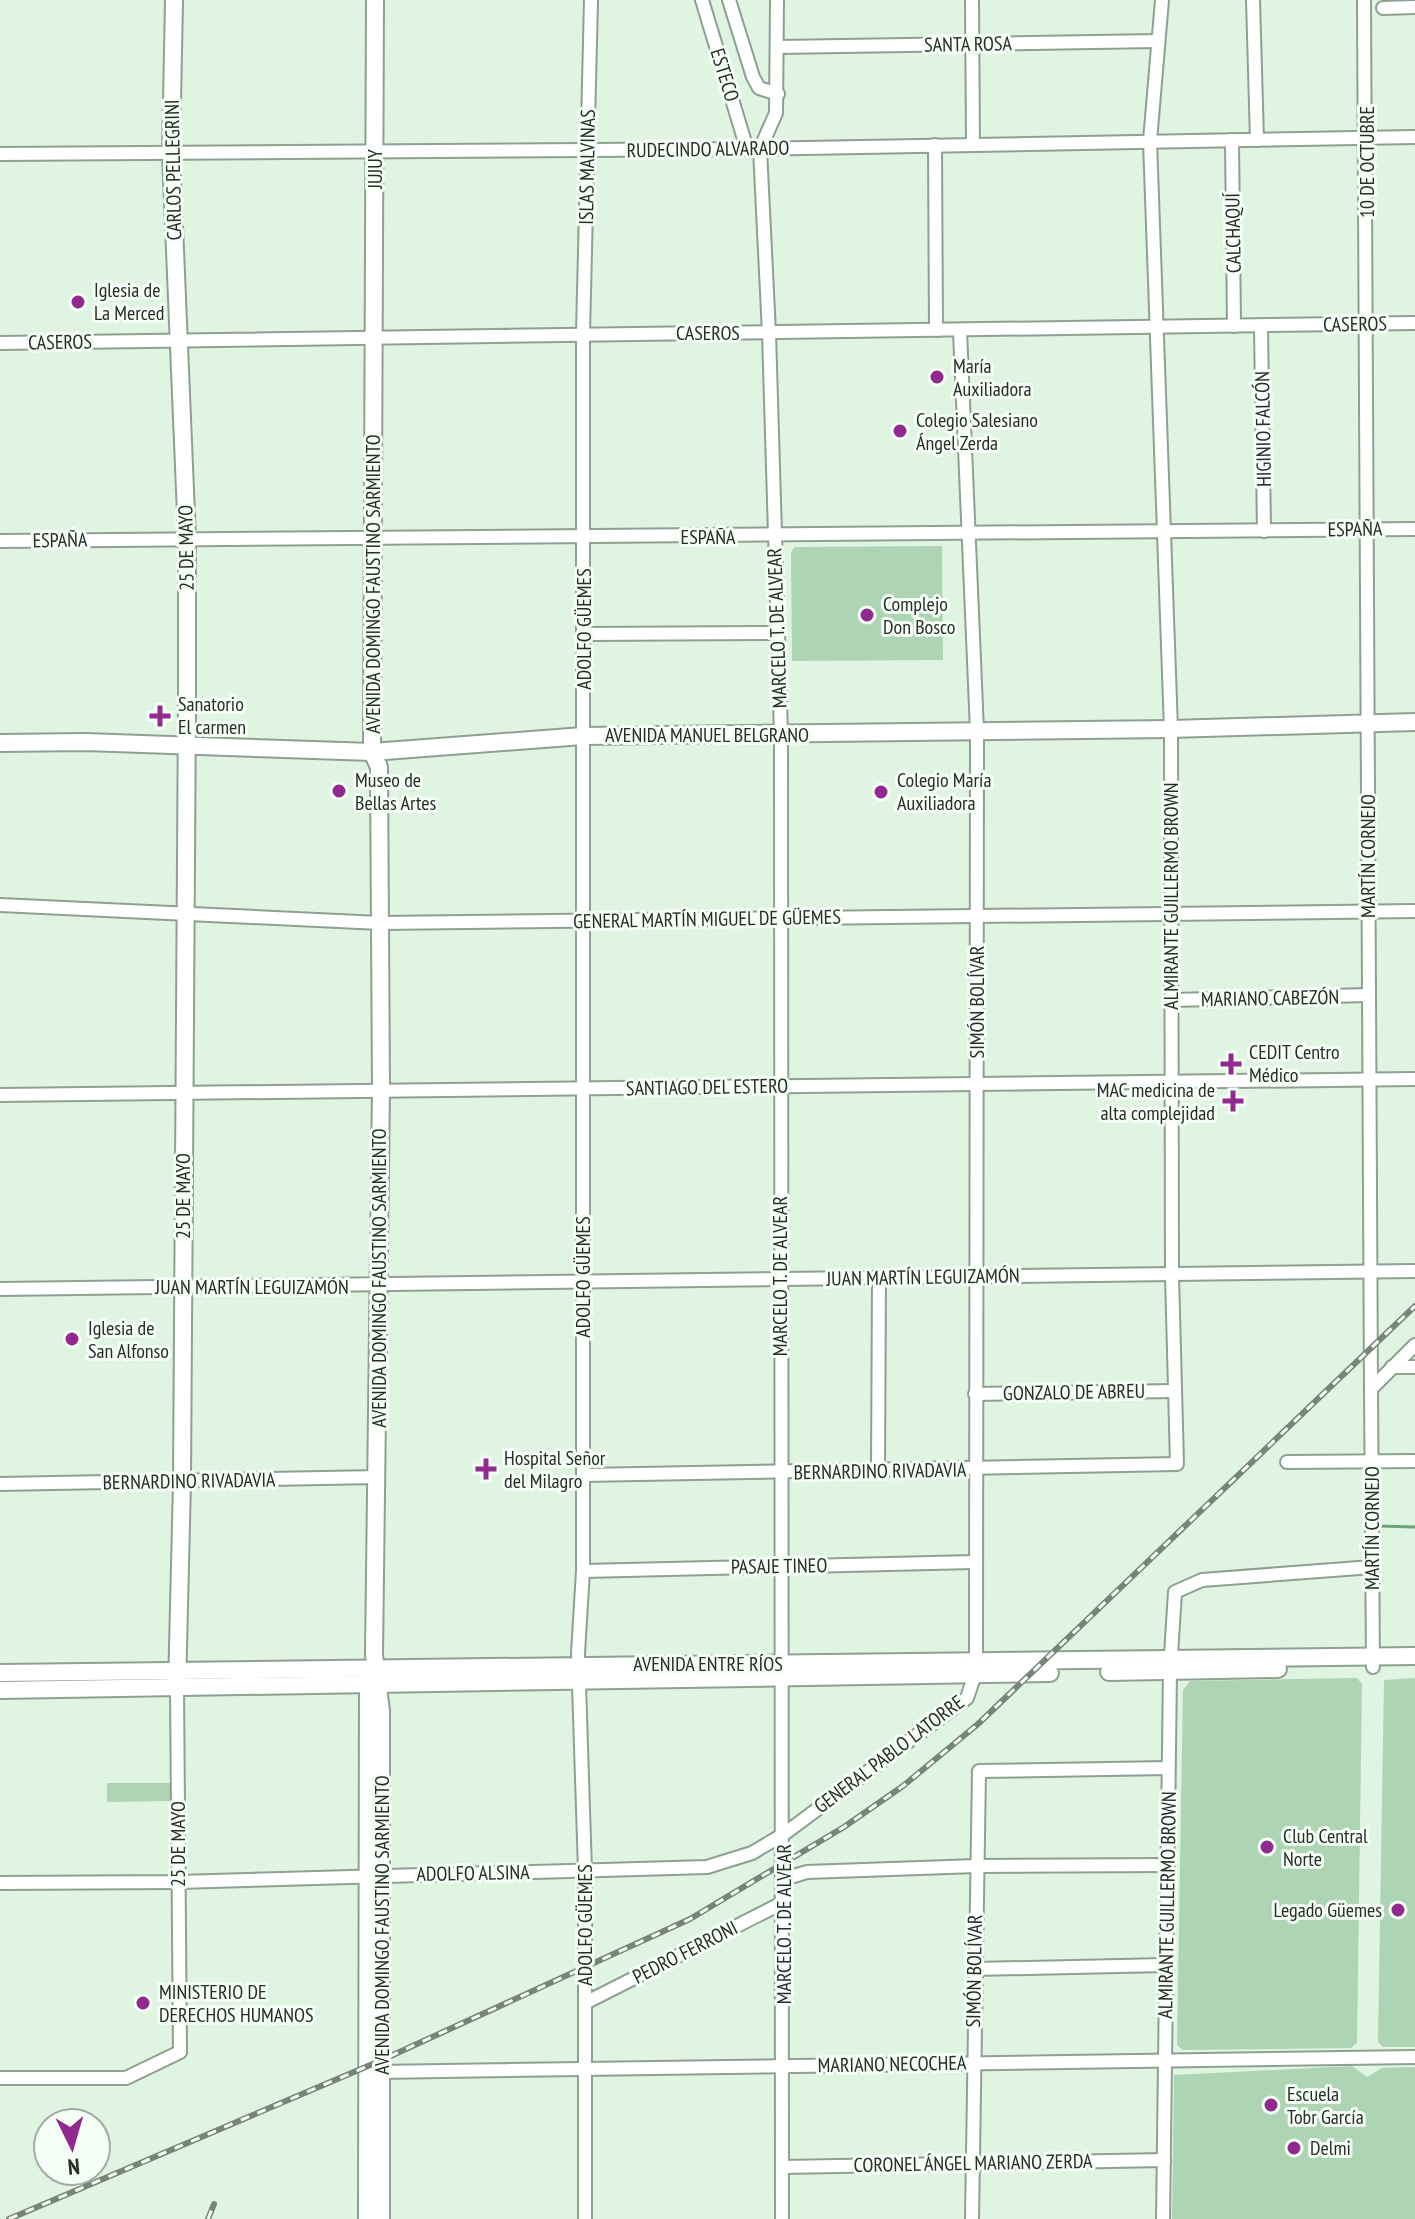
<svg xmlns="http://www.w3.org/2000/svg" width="1415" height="2219" font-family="'PT Sans Narrow',sans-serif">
	<rect width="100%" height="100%" fill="#e0f4e2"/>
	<g fill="#add4b3">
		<path d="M942 546 943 660 792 661 791 552 795 547Z"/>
		<path d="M1357 1678 1362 1684 1357 2043 1351 2048 1183 2050 1177 2045 1183 1690 1190 1681Z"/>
		<path d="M1415 1678V2047H1383L1378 2042 1384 1680Z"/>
		<path d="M107 1783H170V1801L107 1802Z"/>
		<path d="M1352 2066 1367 2077 1382 2068 1415 2067V2219H1172L1174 2075Z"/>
	</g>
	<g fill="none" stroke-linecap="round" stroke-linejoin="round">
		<path stroke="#6ca577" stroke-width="3" d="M1378 1526 1415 1527"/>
		<defs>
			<g id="minor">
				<path d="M702 0 747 149"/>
				<path d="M729 0 753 77 759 88 778 94"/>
				<path d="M777 0 776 113 760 149 769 333 781 735 782 2219"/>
				<path d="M972 0 973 144"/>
				<path d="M1253 0 1257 140"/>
				<path d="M1364 0 1371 1389"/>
				<path d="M1383 8 1415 7"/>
				<path d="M778 47 1158 41"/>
				<path d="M1232 140 1234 326"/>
				<path d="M935 145 936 330"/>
				<path d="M0 154 747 149 1415 137"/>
				<path d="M1261 327 1264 531"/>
				<path d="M0 343 1415 323"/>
				<path d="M0 541 1415 529"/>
				<path d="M584 634 777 633"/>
				<path d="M0 905 380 923 1415 911"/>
				<path d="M1172 1000 1369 995"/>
				<path d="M0 1095 1415 1079"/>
				<path d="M0 1289 1415 1271"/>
				<path d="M1392 1367H1415"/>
				<path d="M975 1394 1174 1391"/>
				<path d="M1287 1462 1415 1461"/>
				<path d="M878 1470 879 1277"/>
				<path d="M583 1475 1177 1464 1172 1275 1171 729 1150 141 1162 0"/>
				<path d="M0 1484 378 1477"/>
				<path d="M583 1571 974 1562"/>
				<path d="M1373 1667 1371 1389 1415 1345"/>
				<path d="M784 1879 807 1872 976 1866 1168 1865"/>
				<path d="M0 1883 178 1882 707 1867 752 1853 784 1834 967 1698 975 1674 976 1660 977 731 960 331"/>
				<path d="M975 1969 1166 1965"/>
				<path d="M585 2003 784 1902"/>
				<path d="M376 2072 1415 2057"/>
				<path d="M0 2078H126L180 2052 177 1688"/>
				<path d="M783 2167 1164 2160"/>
				<path d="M585 2219V1871L578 1653 583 1571V334L591 0"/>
				<path d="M972 2219 979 1771 1168 1768"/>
				<path d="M1163 2219 1170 1671 1175 1592 1202 1580 1372 1567"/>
			</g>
			<g id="major">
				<path d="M174 0 171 154 187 538V703L182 1483 177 1688"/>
				<path d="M375 0 372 752 379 767 381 1089 374 1655 381 1711V2219"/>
				<path d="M0 743 85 742 372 752 583 736 1171 729 1415 722"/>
				<path d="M1109 1672 1278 1669"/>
				<path d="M0 1673 1415 1656"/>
				<path d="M0 1690 1050 1673"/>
				<path d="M367 2219 368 1684"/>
			</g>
		</defs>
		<use href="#minor" stroke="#8ea190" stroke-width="16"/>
		<use href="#major" stroke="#8ea190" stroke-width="20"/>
		<use href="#minor" stroke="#fff" stroke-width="12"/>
		<use href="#major" stroke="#fff" stroke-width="16"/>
		<defs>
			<g id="rail">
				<path d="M9 2219 382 2060 690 1919 844 1827 903 1786 978 1724 1415 1306"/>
				<path d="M208 2219 214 2204"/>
			</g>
		</defs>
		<use href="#rail" stroke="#778478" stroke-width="6"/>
		<use href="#rail" stroke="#f5fef6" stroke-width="3" stroke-dasharray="9" stroke-linecap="butt"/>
	</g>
	<g fill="#91298e" stroke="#f5fef6" stroke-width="3">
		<circle cx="78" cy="302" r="8"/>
		<circle cx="937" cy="377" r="8"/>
		<circle cx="900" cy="431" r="8"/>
		<circle cx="867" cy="615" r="8"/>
		<path d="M156 704h8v8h8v8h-8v8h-8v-8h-8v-8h8z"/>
		<circle cx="339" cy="791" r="8"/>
		<circle cx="881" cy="792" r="8"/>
		<path d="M1227 1052h8v8h8v8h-8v8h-8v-8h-8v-8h8z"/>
		<path d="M1229 1089h8v8h8v8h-8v8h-8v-8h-8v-8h8z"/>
		<circle cx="72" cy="1339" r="8"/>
		<path d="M482 1457h8v8h8v8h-8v8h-8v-8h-8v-8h8z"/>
		<circle cx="1267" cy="1847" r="8"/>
		<circle cx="1398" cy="1910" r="8"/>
		<circle cx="143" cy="2003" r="8"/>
		<circle cx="1271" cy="2105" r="8"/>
		<circle cx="1294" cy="2148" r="8"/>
	</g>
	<g text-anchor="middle" stroke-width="6" stroke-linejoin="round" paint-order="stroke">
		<g font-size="20" fill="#262e27" stroke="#f5fef6">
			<text transform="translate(968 44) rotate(-1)" y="7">SANTA ROSA</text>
			<text transform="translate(725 75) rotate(73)" y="7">ESTECO</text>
			<text transform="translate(708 149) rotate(-1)" y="7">RUDECINDO ALVARADO</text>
			<text transform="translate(1367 162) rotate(-90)" y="7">10 DE OCTUBRE</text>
			<text transform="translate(587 167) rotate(-89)" y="7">ISLAS MALVINAS</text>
			<text transform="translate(375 169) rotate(-90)" y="7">JUJUY</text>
			<text transform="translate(173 170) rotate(-91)" y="7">CARLOS PELLEGRINI</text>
			<text transform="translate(1233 233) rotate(-91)" y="7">CALCHAQUÍ</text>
			<text transform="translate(1355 324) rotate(-1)" y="7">CASEROS</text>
			<text x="708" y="340">CASEROS</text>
			<text transform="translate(60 342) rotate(-1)" y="7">CASEROS</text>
			<text transform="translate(1263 429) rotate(-91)" y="7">HIGINIO FALCÓN</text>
			<text transform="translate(1355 529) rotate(-1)" y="7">ESPAÑA</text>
			<text x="708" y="544">ESPAÑA</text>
			<text transform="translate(60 540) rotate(-1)" y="7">ESPAÑA</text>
			<text transform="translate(186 548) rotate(-91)" y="7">25 DE MAYO</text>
			<text transform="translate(373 584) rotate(-90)" y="7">AVENIDA DOMINGO FAUSTINO SARMIENTO</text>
			<text transform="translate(777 628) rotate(-92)" y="7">MARCELO T. DE ALVEAR</text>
			<text transform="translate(584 629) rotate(-90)" y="7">ADOLFO GÜEMES</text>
			<text x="707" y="742">AVENIDA MANUEL BELGRANO</text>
			<text transform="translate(1368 856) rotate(-90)" y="7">MARTÍN CORNEJO</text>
			<text transform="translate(1171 896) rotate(-90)" y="7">ALMIRANTE GUILLERMO BROWN</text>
			<text transform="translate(707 919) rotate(-1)" y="7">GENERAL MARTÍN MIGUEL DE GÜEMES</text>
			<text transform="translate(1270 998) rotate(-1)" y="7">MARIANO CABEZÓN</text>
			<text transform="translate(977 1002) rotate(-90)" y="7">SIMÓN BOLÍVAR</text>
			<text transform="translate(707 1087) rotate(-1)" y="7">SANTIAGO DEL ESTERO</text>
			<text transform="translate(183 1196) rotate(-90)" y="7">25 DE MAYO</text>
			<text transform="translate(780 1276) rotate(-90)" y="7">MARCELO T. DE ALVEAR</text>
			<text transform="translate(583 1277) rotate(-90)" y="7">ADOLFO GÜEMES</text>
			<text transform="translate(923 1277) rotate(-1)" y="7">JUAN MARTÍN LEGUIZAMÓN</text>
			<text transform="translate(379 1278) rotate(-90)" y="7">AVENIDA DOMINGO FAUSTINO SARMIENTO</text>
			<text x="252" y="1294">JUAN MARTÍN LEGUIZAMÓN</text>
			<text transform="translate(1074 1392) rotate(-1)" y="7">GONZALO DE ABREU</text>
			<text transform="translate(880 1471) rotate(-1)" y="7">BERNARDINO RIVADAVIA</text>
			<text transform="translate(189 1481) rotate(-1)" y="7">BERNARDINO RIVADAVIA</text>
			<text transform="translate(1372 1528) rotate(-90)" y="7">MARTÍN CORNEJO</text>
			<text transform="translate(779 1566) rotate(-1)" y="7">PASAJE TINEO</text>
			<text x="708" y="1671">AVENIDA ENTRE RÍOS</text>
			<text transform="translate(889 1754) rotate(-37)" y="7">GENERAL PABLO LATORRE</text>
			<text transform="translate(178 1844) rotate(-90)" y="7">25 DE MAYO</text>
			<text transform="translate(473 1873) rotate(-1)" y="7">ADOLFO ALSINA</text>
			<text transform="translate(1167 1905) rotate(-89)" y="7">ALMIRANTE GUILLERMO BROWN</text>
			<text transform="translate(784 1924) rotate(-90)" y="7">MARCELO T. DE ALVEAR</text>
			<text transform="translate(382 1925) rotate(-90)" y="7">AVENIDA DOMINGO FAUSTINO SARMIENTO</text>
			<text transform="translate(585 1925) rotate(-90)" y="7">ADOLFO GÜEMES</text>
			<text transform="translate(685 1952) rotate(-27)" y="7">PEDRO FERRONI</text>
			<text transform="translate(974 1971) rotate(-89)" y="7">SIMÓN BOLÍVAR</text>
			<text transform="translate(892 2064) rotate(-1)" y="7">MARIANO NECOCHEA</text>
			<text transform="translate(973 2163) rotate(-1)" y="7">CORONEL ÁNGEL MARIANO ZERDA</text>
		</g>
		<g font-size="20" fill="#262e27" stroke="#f5fef6" text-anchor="start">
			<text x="94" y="297">Iglesia de<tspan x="94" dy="23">La Merced</tspan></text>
			<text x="953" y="373">María<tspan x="953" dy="23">Auxiliadora</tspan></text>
			<text x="916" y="427">Colegio Salesiano<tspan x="916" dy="23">Ángel Zerda</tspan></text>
			<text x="883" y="611">Complejo<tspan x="883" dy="23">Don Bosco</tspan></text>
			<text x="178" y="711">Sanatorio<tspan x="178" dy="23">El carmen</tspan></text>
			<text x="355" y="787">Museo de<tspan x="355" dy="23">Bellas Artes</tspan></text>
			<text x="897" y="787">Colegio María<tspan x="897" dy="23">Auxiliadora</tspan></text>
			<text x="1249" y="1059">CEDIT Centro<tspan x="1249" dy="23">Médico</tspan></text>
			<text x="1215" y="1097" text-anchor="end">MAC medicina de<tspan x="1215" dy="23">alta complejidad</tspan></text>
			<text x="88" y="1335">Iglesia de<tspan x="88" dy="23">San Alfonso</tspan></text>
			<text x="504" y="1465">Hospital Señor<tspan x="504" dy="23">del Milagro</tspan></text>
			<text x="1283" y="1843">Club Central<tspan x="1283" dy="23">Norte</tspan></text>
			<text x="1382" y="1917" text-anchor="end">Legado Güemes</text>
			<text x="159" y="1999">MINISTERIO DE<tspan x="159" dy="23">DERECHOS HUMANOS</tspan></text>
			<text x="1287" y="2101">Escuela<tspan x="1287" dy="23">Tobr García</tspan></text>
			<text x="1310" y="2155">Delmi</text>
		</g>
	</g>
	<g transform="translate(72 2147) rotate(175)"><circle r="38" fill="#f5fef6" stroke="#a2aba3" stroke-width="2"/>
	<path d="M0-6L14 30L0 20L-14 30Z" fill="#91298e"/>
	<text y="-12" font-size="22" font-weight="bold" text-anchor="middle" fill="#262e27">N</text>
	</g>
</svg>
